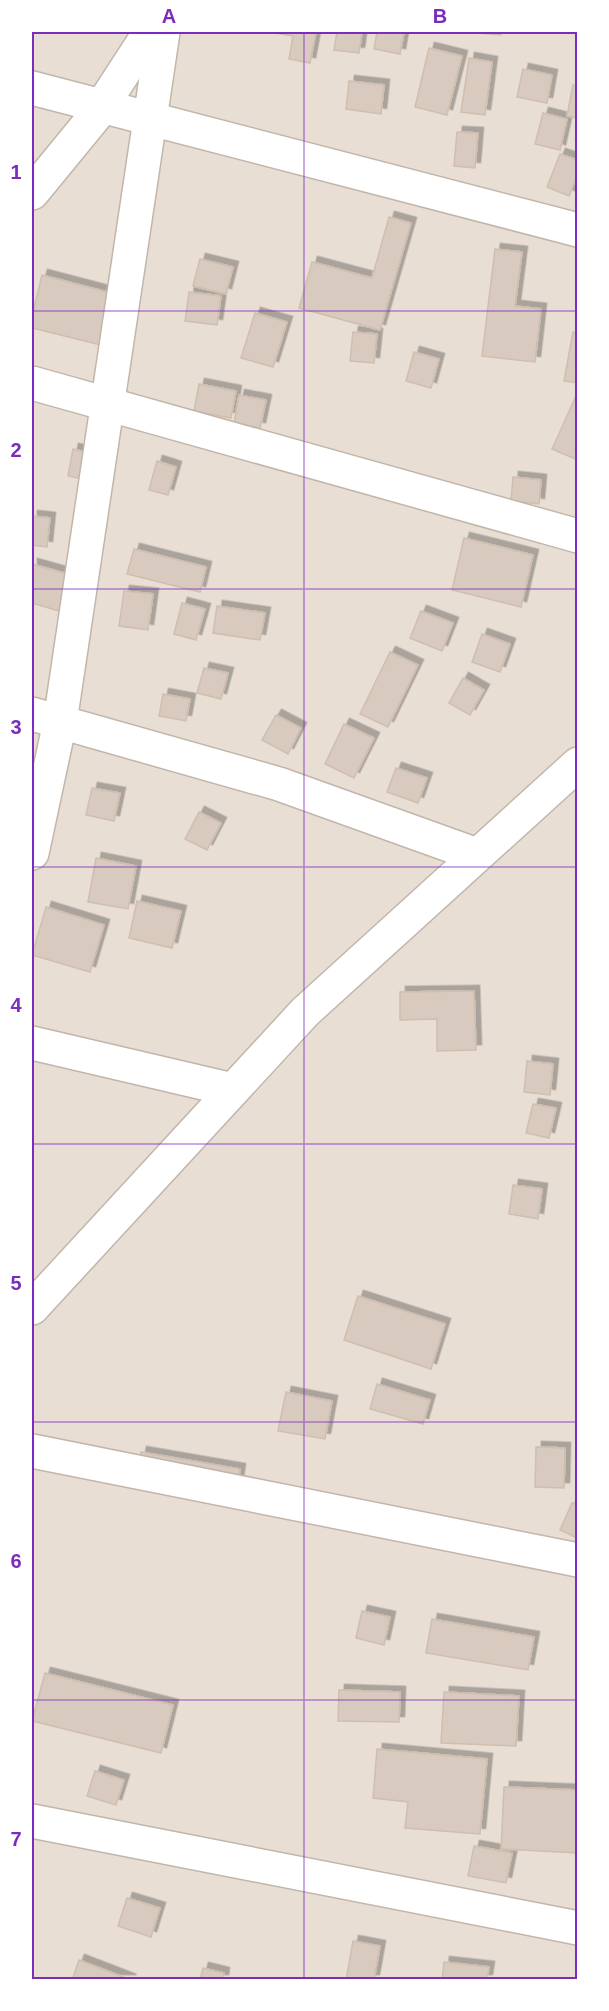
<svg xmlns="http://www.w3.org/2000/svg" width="609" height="2011" font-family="Arial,sans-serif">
	<defs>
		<filter id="shadow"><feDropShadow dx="5.5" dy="-5.5" stdDeviation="0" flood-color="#0004"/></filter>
	</defs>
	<rect width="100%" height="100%" fill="#f3ede6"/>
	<rect fill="#e8ded4" x="32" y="32" width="545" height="1947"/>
	<g fill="#d8cabe" stroke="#d0beae" stroke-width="1.5" filter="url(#shadow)">
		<path d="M269 32H316L310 63 289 59 293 36Z"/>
		<path d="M337 32H362L359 53 334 50Z"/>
		<path d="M377 32H404L400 54 374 49Z"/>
		<path d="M465 32H501V35Z"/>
		<path d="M429 48 462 56 447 115 415 107Z"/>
		<path d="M469 58 492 62 485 115 461 112Z"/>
		<path d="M523 69 552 75 547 103 517 97Z"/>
		<path d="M349 81 384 85 381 114 346 109Z"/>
		<path d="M573 85 578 86V118L567 116Z"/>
		<path d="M543 113 567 119 560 150 535 144Z"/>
		<path d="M457 132 478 133 475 168 454 166Z"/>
		<path d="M560 154 578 160V173L569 196 547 187Z"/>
		<path d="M389 217 411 223 380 330 299 308 312 262 372 278Z"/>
		<path d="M495 249 522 252 515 306 541 309 535 362 482 356Z"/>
		<path d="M200 259 233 267 226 294 193 286Z"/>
		<path d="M42 275 115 294 101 345 32 328V316Z"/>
		<path d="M189 292 221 296 217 325 185 321Z"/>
		<path d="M255 313 287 322 273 367 241 358Z"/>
		<path d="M353 332 377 334 374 363 350 361Z"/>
		<path d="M573 332 578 333V383L564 381Z"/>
		<path d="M414 352 439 359 431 388 406 381Z"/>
		<path d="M199 384 236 391 231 418 194 411Z"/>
		<path d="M239 395 266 400 260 428 234 423Z"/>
		<path d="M575 398 578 400V460L552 449Z"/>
		<path d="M73 449 98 455 92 481 68 476Z"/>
		<path d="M157 461 176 467 168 495 149 490Z"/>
		<path d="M513 477 541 480 539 504 511 501Z"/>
		<path d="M32 516 50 518 47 547 32 545Z"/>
		<path d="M464 538 533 555 521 607 452 590Z"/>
		<path d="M134 549 206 567 200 592 127 574Z"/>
		<path d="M32 564 68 574 59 611 32 603Z"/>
		<path d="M124 591 153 594 148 630 119 626Z"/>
		<path d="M182 603 205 609 196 640 174 634Z"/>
		<path d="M217 606 265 613 260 640 213 633Z"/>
		<path d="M421 611 453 623 442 651 410 638Z"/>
		<path d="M482 634 510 644 500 672 472 662Z"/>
		<path d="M390 652 418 665 388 727 360 714Z"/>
		<path d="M204 668 228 673 221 699 197 693Z"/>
		<path d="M463 678 484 690 470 715 449 703Z"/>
		<path d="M163 694 190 699 186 721 159 716Z"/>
		<path d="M276 715 301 728 288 754 262 740Z"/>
		<path d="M344 724 374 738 354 778 325 764Z"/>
		<path d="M396 768 427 778 418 803 387 792Z"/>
		<path d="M92 788 120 793 114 821 86 815Z"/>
		<path d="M199 812 221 823 207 850 185 839Z"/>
		<path d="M96 858 136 866 128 909 88 902Z"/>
		<path d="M137 901 181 911 172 948 129 938Z"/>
		<path d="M46 907 104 925 90 972 32 955Z"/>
		<path d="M474 991 476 1050 437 1051V1019L400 1020V992Z"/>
		<path d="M527 1061 553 1064 550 1095 524 1092Z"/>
		<path d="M533 1104 556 1108 549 1138 526 1133Z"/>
		<path d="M513 1185 542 1189 538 1219 509 1214Z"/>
		<path d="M358 1296 445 1324 431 1369 344 1340Z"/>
		<path d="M377 1384 430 1400 423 1424 370 1409Z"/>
		<path d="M286 1392 332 1401 325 1439 278 1431Z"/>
		<path d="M536 1447 565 1448 564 1488 535 1487Z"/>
		<path d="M141 1452 240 1469 236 1496 137 1479Z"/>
		<path d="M572 1503 578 1505V1530L575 1537 560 1530Z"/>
		<path d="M362 1611 390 1617 384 1645 356 1638Z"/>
		<path d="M432 1619 534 1637 528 1670 426 1653Z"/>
		<path d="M45 1673 173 1705 161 1753 32 1721Z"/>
		<path d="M339 1690 400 1692 399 1722 338 1721Z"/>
		<path d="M444 1692 519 1696 516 1746 441 1743Z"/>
		<path d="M377 1749 487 1759 480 1834 405 1828 408 1802 373 1798Z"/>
		<path d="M95 1771 124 1780 116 1805 87 1796Z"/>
		<path d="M504 1787 578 1790V1853L501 1849Z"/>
		<path d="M474 1846 512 1853 506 1883 468 1876Z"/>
		<path d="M127 1898 160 1908 151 1937 118 1926Z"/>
		<path d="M353 1941 380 1946 374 1980H346Z"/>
		<path d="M79 1960 131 1980H72Z"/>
		<path d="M444 1962 489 1967 487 1980H442Z"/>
		<path d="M203 1968 224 1973 223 1980H200Z"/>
	</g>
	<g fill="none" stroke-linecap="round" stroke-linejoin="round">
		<defs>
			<g id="street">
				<path d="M32 88 578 230"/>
				<path d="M32 193 96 115 150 32"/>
				<path d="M32 383 578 536"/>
				<path d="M32 714 279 784 477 855"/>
				<path d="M32 853 60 722 163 32"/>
				<path d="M32 1043 233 1090"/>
				<path d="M32 1308 305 1012 578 764"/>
				<path d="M32 1451 578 1560"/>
				<path d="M32 1821 578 1928"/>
			</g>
		</defs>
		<use href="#street" stroke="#c2b6ab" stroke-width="36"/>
		<use href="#street" stroke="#fff" stroke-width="33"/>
	</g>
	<path fill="none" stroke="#7b2cbf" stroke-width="1.5" stroke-opacity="0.55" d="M304 32V1980M32 311H578M32 589H578M32 867H578M32 1144H578M32 1422H578M32 1700H578"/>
	<rect width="609" height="2011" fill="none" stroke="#ffffff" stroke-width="66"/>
	<rect x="33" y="33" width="543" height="1945" fill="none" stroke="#7b2cbf" stroke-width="2"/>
	<g font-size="20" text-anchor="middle" font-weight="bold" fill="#7b2cbf">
		<text x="169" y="23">A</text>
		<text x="440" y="23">B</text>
		<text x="16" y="179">1</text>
		<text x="16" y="457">2</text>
		<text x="16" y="734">3</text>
		<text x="16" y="1012">4</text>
		<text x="16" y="1290">5</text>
		<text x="16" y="1568">6</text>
		<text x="16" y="1846">7</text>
	</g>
</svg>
